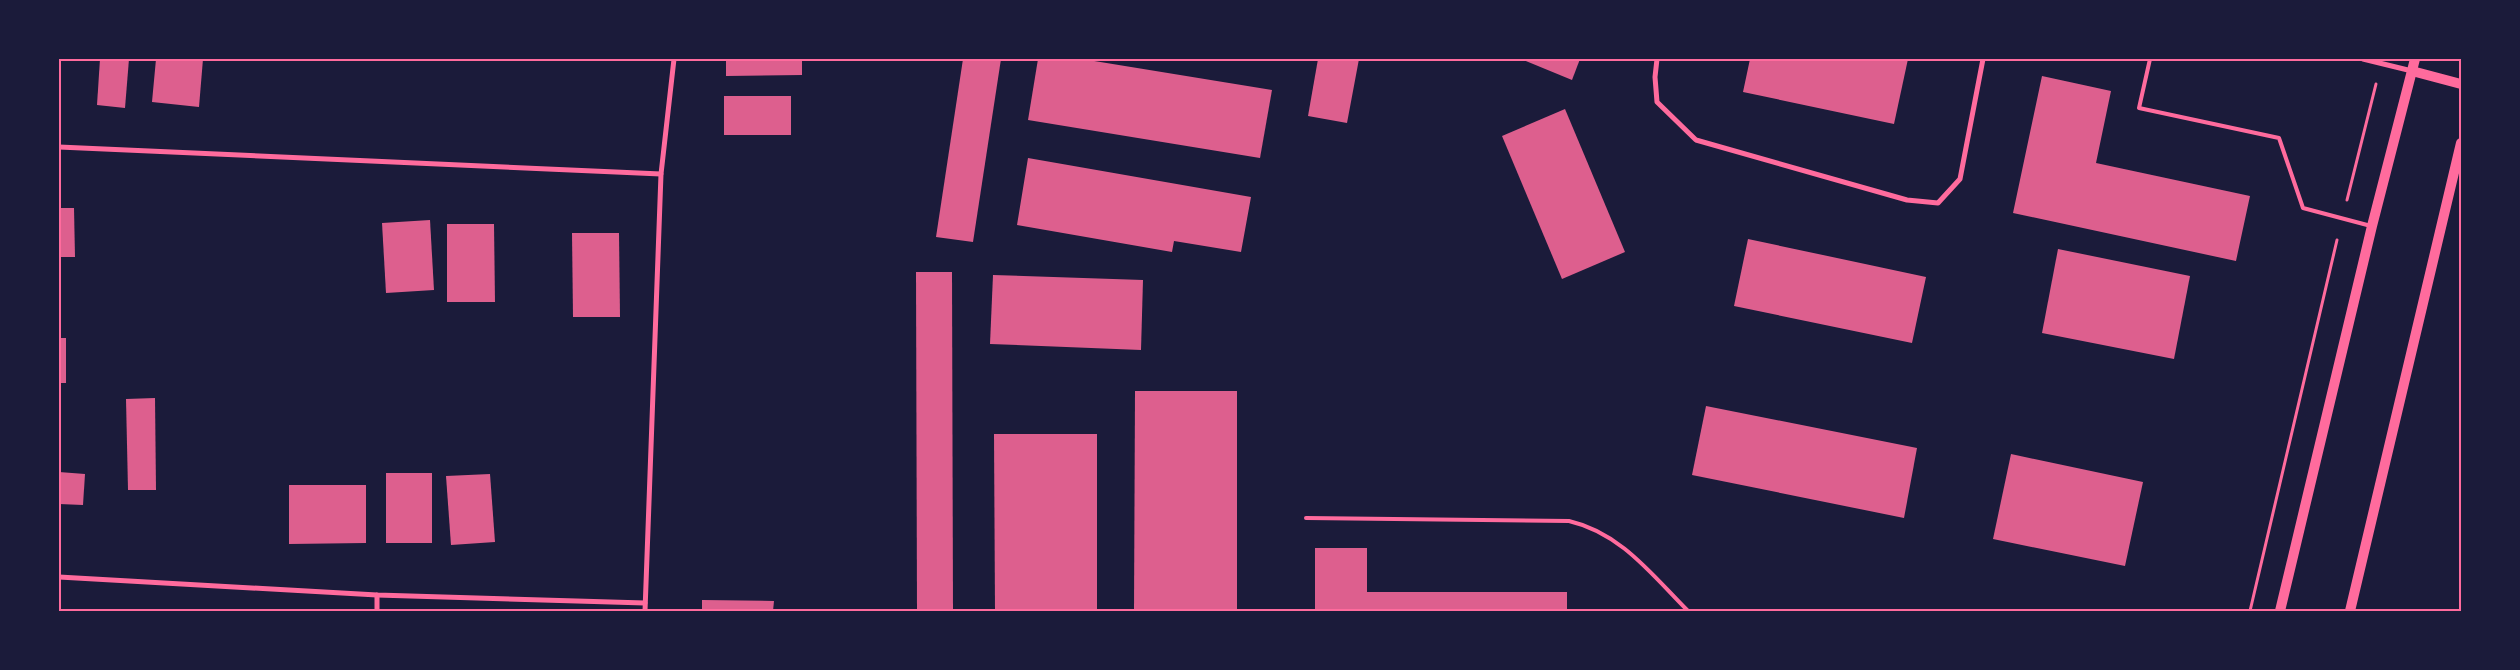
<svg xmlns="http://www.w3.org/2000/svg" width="2520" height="670" font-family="'Golos Text',sans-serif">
	<rect width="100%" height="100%" fill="#1b1b3a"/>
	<g fill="#dd5f8e">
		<path d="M100 59H129L125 108 97 105Z"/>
		<path d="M156 59H203L199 107 152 102Z"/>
		<path d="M726 59H802V75L726 76Z"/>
		<path d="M963 59H1001L973 242 936 237Z"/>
		<path d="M1038 59H1082L1272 90 1260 158 1028 120Z"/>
		<path d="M1318 59H1359L1347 123 1308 116Z"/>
		<path d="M1521 59H1580L1572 80Z"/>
		<path d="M1750 59H1908L1894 124 1743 92Z"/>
		<path d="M2042 76 2111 91 2096 163 2250 196 2236 261 2013 213Z"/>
		<rect x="724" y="96" width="67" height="39"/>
		<path d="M1565 109 1625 252 1562 279 1502 136Z"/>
		<path d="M1028 158 1251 197 1241 252 1174 241 1172 252 1017 225Z"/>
		<path d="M59 208H74L75 257H59Z"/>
		<path d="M430 220 434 290 386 293 382 223Z"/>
		<path d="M447 224H494L495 302H447Z"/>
		<path d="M572 233H619L620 317H573Z"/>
		<path d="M1748 239 1926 277 1912 343 1734 306Z"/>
		<path d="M2058 249 2190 276 2174 359 2042 333Z"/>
		<path d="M916 272H952L953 611H917Z"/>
		<path d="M993 275 1143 280 1141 350 990 344Z"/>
		<rect x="59" y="338" width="7" height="45"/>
		<path d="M1135 391H1237V611H1134Z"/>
		<path d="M155 398 156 490H128L126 399Z"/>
		<path d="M1706 406 1917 448 1904 518 1692 475Z"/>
		<path d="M994 434H1097V611H995Z"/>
		<path d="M2011 454 2143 482 2125 566 1993 539Z"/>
		<path d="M59 472 85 474 83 505 59 504Z"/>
		<rect x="386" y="473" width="46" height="70"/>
		<path d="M490 474 495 542 451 545 446 476Z"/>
		<path d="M289 485H366V543L289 544Z"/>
		<path d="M1315 548H1367V592H1567V611H1315Z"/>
		<path d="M702 600 774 601 773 611H702Z"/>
	</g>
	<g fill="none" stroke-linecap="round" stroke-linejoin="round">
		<g stroke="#ff6b9d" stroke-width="3">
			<path d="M2347 200 2376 84"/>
			<path d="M2250 611 2337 240"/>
		</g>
		<g stroke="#ff6b9d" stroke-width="4">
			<path d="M2150 59 2139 108 2279 138 2303 208 2371 226"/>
			<path d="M1306 518 1569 521C1621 533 1652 575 1688 611"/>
		</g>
		<g stroke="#ff6b9d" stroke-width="5">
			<path d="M1657 59 1655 77 1657 102 1696 140 1907 200 1938 203 1960 179 1983 59"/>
			<path d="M2363 59 2412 71"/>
			<path d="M59 147 661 174"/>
			<path d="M59 577 377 595 645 603"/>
			<path d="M377 595V611"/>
			<path d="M645 611 661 174 674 59"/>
		</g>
		<g stroke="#ff6b9d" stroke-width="10">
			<path d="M2412 71 2461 84"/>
			<path d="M2280 611 2372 226 2415 59"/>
			<path d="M2350 611 2461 143"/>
		</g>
	</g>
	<rect width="2520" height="670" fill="none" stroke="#1b1b3a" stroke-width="120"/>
	<rect x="60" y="60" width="2400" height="550" fill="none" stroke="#ff6b9d" stroke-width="2"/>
</svg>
